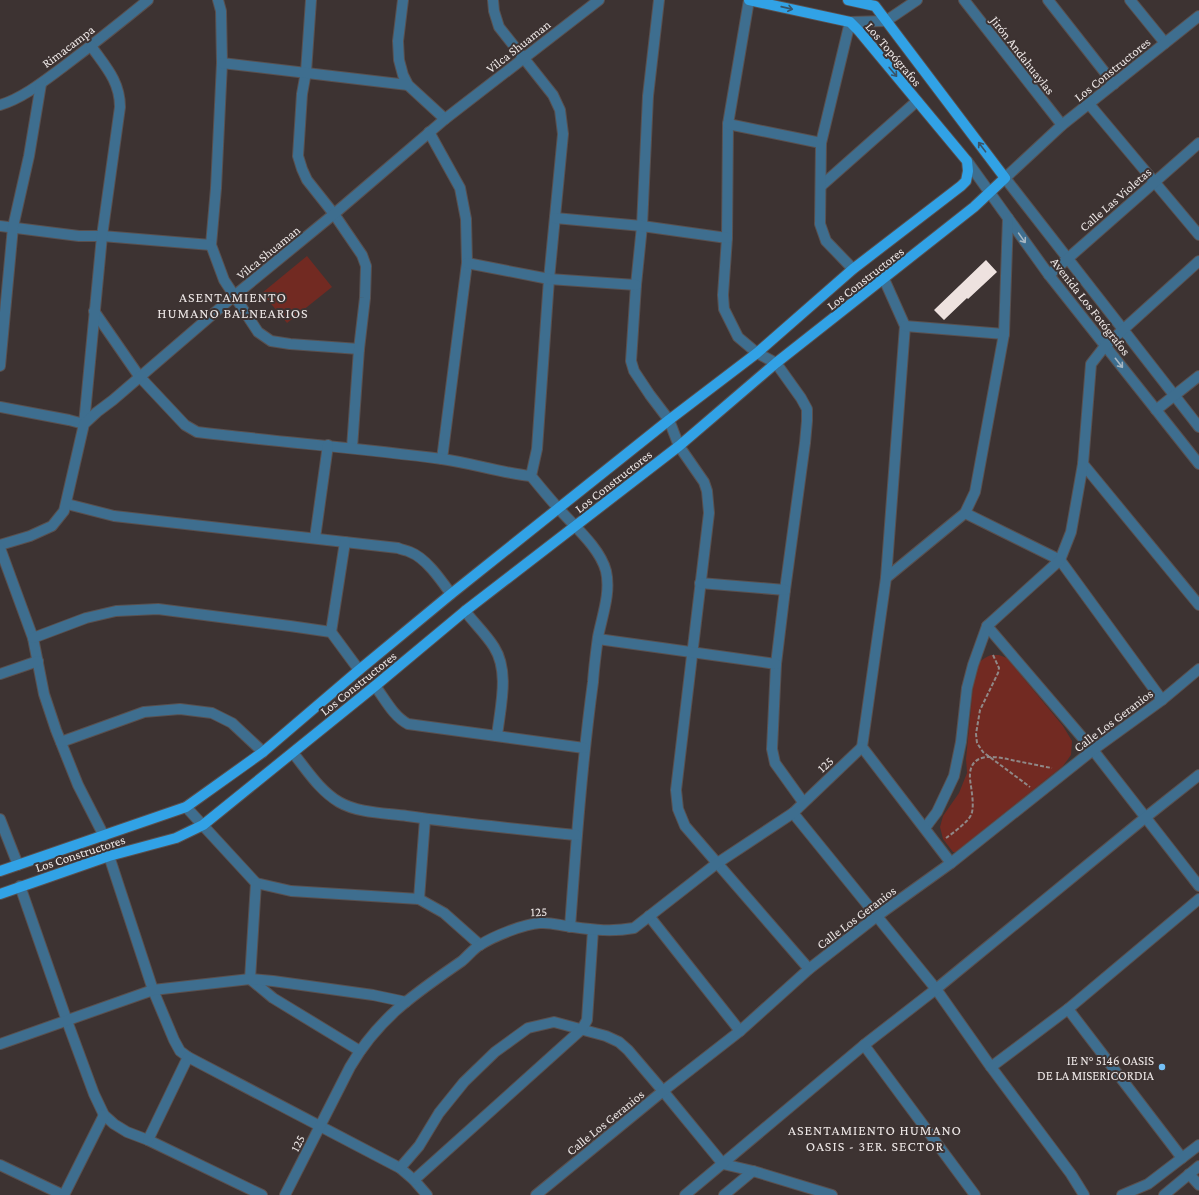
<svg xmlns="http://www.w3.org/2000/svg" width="1199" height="1195" font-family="'Crimson Pro',serif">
	<rect width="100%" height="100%" fill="#3d3332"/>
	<g fill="#722a22">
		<path d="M307 256 332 287 287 323 262 293Z"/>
		<path d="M991 655H999L1007 658 1063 726 1072 741 1071 755 1063 766 956 852H953L943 839 940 827 943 816 959 793 967 773 966 759 974 676C978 663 978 661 991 655Z"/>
	</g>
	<path fill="#eee2df" d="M986 260 997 272 968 299 967 298 944 320 934 310Z"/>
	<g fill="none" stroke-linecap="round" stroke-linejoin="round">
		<defs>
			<g id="minor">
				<path d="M218 0 221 11 222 63 216 188 211 245 224 280 258 332 271 341 290 344 359 349"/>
				<path d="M311 0 306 72 302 94 298 156 302 169 307 180 334 214 362 255 366 266 365 298 359 349 352 448"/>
				<path d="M403 0 398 41 399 60 403 75 408 85 445 119"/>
				<path d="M493 0 494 11 499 27 553 95 560 110 563 134 549 279 537 449 531 476C540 487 549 498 559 509 574 526 600 548 606 571 611 593 602 616 598 637 596 652 594 667 593 682 582 763 576 845 570 927"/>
				<path d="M659 0 648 96 642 226 636 285 631 361 634 371 650 395 669 420 679 446 704 482 707 491 709 513 676 790 678 809 685 826 809 969"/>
				<path d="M749 0 728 124 727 238 723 295 724 309 738 337 757 353 776 363 801 398 807 409V421L805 443 785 590 776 664 772 749 775 763 803 802"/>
				<path d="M964 0 1062 125"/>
				<path d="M1048 0 1114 84"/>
				<path d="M1130 0 1165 43"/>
				<path d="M1199 16 1062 125 1005 178 1199 427"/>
				<path d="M222 63 408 85"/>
				<path d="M1089 104 1199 235"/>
				<path d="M0 105C23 98 44 81 63 67 92 45 120 23 148 0"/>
				<path d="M728 124 821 143"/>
				<path d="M429 132 460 188 466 219 467 263 442 459"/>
				<path d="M967 161 1049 275 1199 464"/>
				<path d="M821 186 917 101"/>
				<path d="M555 218 642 226 727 238"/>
				<path d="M0 226 79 236H102L211 245"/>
				<path d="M467 263 549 279 636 285"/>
				<path d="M853 269 826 241 820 224 821 143 850 22 886 21 917 0"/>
				<path d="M1049 275 1199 143"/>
				<path d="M884 279 905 326 886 578"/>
				<path d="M94 311 139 376 185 425 197 432C278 442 360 448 442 459 472 463 501 473 531 476"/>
				<path d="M905 326 1004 334"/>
				<path d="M0 366 13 227 29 156 41 84"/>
				<path d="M0 407 69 420 84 424 102 236 120 107C120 81 105 66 91 46"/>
				<path d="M1156 410 1199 376"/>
				<path d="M1083 464 1199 605"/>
				<path d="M67 504 114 516 398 548C402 550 406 550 410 552 426 558 441 580 451 594"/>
				<path d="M965 513 1060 560 1162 700"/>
				<path d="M315 538 328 445"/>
				<path d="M0 545 30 536 52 526 64 511 84 424 97 412 113 400 234 296 334 214 445 119 599 0"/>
				<path d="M0 548 33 638 44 694 56 730 78 785 104 836"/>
				<path d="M700 583 785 590"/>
				<path d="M465 611C474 623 486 634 494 647 510 672 500 708 497 736"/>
				<path d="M987 626 1093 750 1199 886"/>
				<path d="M331 632 345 542"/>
				<path d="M33 638 86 618 116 611 158 609 290 626 331 632 359 670"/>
				<path d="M598 639 776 664"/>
				<path d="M0 674 38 661"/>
				<path d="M375 686C385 699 393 716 408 724L584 748"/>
				<path d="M61 742 144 712 180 709 212 713 232 723 263 752"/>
				<path d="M293 753C307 770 319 790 339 802 358 813 384 813 407 816 463 824 520 829 576 835"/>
				<path d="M186 807 256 883 291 891 419 899 444 913 480 945"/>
				<path d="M793 813 936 989 991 1067 1071 1174 1084 1195"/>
				<path d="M0 819 18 865"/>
				<path d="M925 828 937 812 954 776 961 742 967 688 973 665 987 626 1060 560 1071 532 1083 464 1091 364 1105 346 1199 261"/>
				<path d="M109 856 153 990 174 1040 180 1051 188 1057 400 1168 414 1180 427 1195"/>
				<path d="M951 863 862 747 886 578 965 513 975 492 1004 334 1008 218"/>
				<path d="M20 886 67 1021 94 1094 104 1115 114 1124 127 1132 148 1140 262 1195"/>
				<path d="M419 899 425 819"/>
				<path d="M649 916 740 1031"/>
				<path d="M250 979 273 998 360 1051"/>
				<path d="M250 979 256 883"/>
				<path d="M1068 1009 1182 1158"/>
				<path d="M0 1044 153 990 250 979 273 981 373 995 406 1002"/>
				<path d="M864 1045 975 1195"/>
				<path d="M991 1067 1068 1009 1199 899"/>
				<path d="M148 1140 188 1057"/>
				<path d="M0 1165 63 1195"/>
				<path d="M400 1168 419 1146 439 1113 464 1082 495 1052 528 1028 554 1022 606 1036 619 1042 628 1050 663 1091 723 1164 753 1171 832 1195"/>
				<path d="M1189 1174 1199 1185"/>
				<path d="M414 1180 582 1029 587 1020 593 930"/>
				<path d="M64 1195 104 1115"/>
				<path d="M285 1195 350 1067C379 1017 416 993 462 961 468 956 473 949 480 945 494 936 524 924 540 923 551 922 562 926 573 927 594 930 613 932 634 928L716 864 793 813 862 747"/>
				<path d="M536 1195 663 1091 740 1031 809 969 877 916 951 863 1093 750 1162 700 1199 669"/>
				<path d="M685 1195 864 1045 936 989 1146 817 1199 775"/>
				<path d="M724 1195 753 1171"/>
				<path d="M1122 1195 1148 1184 1199 1145"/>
				<path d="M1164 1195 1199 1166"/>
			</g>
			<g id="major">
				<path d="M0 871 186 807 263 752 359 670 451 594 669 420 757 353 853 269 961 186 966 181 968 171 967 161 859 31 850 22 749 0"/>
				<path d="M0 894 109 856 176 838 203 825 375 686 465 611 679 446 776 363 974 207 1005 178 875 6 848 0"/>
			</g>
		</defs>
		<use href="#minor" stroke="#59504f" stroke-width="12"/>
		<use href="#major" stroke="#59504f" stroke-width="12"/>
		<g stroke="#908887" stroke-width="2" stroke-dasharray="4 2" stroke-linecap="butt">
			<path d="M993 655 999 668 998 673 980 710 976 734 977 743 983 752 1030 787"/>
			<path d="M946 838C953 833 968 822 971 815 975 807 971 788 970 779 968 749 998 757 1016 761 1028 763 1040 766 1052 768"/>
		</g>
		<use href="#minor" stroke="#3e6e8f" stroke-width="10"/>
		<use href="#major" stroke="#31a2e6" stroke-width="10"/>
	</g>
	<defs><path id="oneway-shaft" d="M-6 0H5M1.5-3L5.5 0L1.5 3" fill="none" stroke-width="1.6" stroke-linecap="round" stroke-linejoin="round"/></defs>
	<g stroke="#395468">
		<use href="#oneway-shaft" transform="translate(787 8) rotate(13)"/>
		<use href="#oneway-shaft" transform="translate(893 72) rotate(50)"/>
		<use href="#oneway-shaft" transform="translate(982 147) rotate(-127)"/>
	</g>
	<g stroke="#a7b7c3">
		<use href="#oneway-shaft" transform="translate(1022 238) rotate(55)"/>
		<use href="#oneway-shaft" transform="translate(1119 363) rotate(52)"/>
	</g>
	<circle fill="#74c0f6" stroke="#3d3332" stroke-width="1.5" cx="1162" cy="1067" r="4"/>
	<g text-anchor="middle" stroke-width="4" stroke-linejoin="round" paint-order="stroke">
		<g font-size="13" fill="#ede7e6" stroke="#3d3332">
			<text transform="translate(68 46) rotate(-37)" y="5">Rimacampa</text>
			<text transform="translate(518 46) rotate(-38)" y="5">Vilca Shuaman</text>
			<text transform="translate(894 54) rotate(50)" y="5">Los Topógrafos</text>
			<text transform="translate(1023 55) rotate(52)" y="5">Jirón Andahuaylas</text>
			<text transform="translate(1112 69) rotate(-39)" y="5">Los Constructores</text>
			<text transform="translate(1115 199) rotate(-41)" y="5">Calle Las Violetas</text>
			<text transform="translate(268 252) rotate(-39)" y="5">Vilca Shuaman</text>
			<text transform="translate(865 278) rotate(-38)" y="5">Los Constructores</text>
			<text transform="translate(1091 306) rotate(52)" y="5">Avenida Los Fotógrafos</text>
			<text transform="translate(613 481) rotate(-38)" y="5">Los Constructores</text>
			<text transform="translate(358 683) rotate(-39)" y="5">Los Constructores</text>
			<text transform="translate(1113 720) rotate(-37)" y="5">Calle Los Geranios</text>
			<text transform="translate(825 764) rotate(-43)" y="5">125</text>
			<text transform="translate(80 853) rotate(-18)" y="5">Los Constructores</text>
			<text transform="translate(539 911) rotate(-2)" y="5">125</text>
			<text transform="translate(856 917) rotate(-37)" y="5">Calle Los Geranios</text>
			<text transform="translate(605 1122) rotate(-39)" y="5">Calle Los Geranios</text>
			<text transform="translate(297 1143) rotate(-63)" y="5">125</text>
		</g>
		<g font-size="13" fill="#ede7e6" stroke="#3d3332" text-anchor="end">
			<text x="1154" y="1065">IE N° 5146 OASIS<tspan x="1154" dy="15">DE LA MISERICORDIA</tspan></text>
		</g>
		<g font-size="14" letter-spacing="1" fill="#ede7e6" stroke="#3d3332">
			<text x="233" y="302">ASENTAMIENTO<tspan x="233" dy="16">HUMANO BALNEARIOS</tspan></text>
			<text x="875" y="1135">ASENTAMIENTO HUMANO<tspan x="875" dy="16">OASIS - 3ER. SECTOR</tspan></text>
		</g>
	</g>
</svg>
